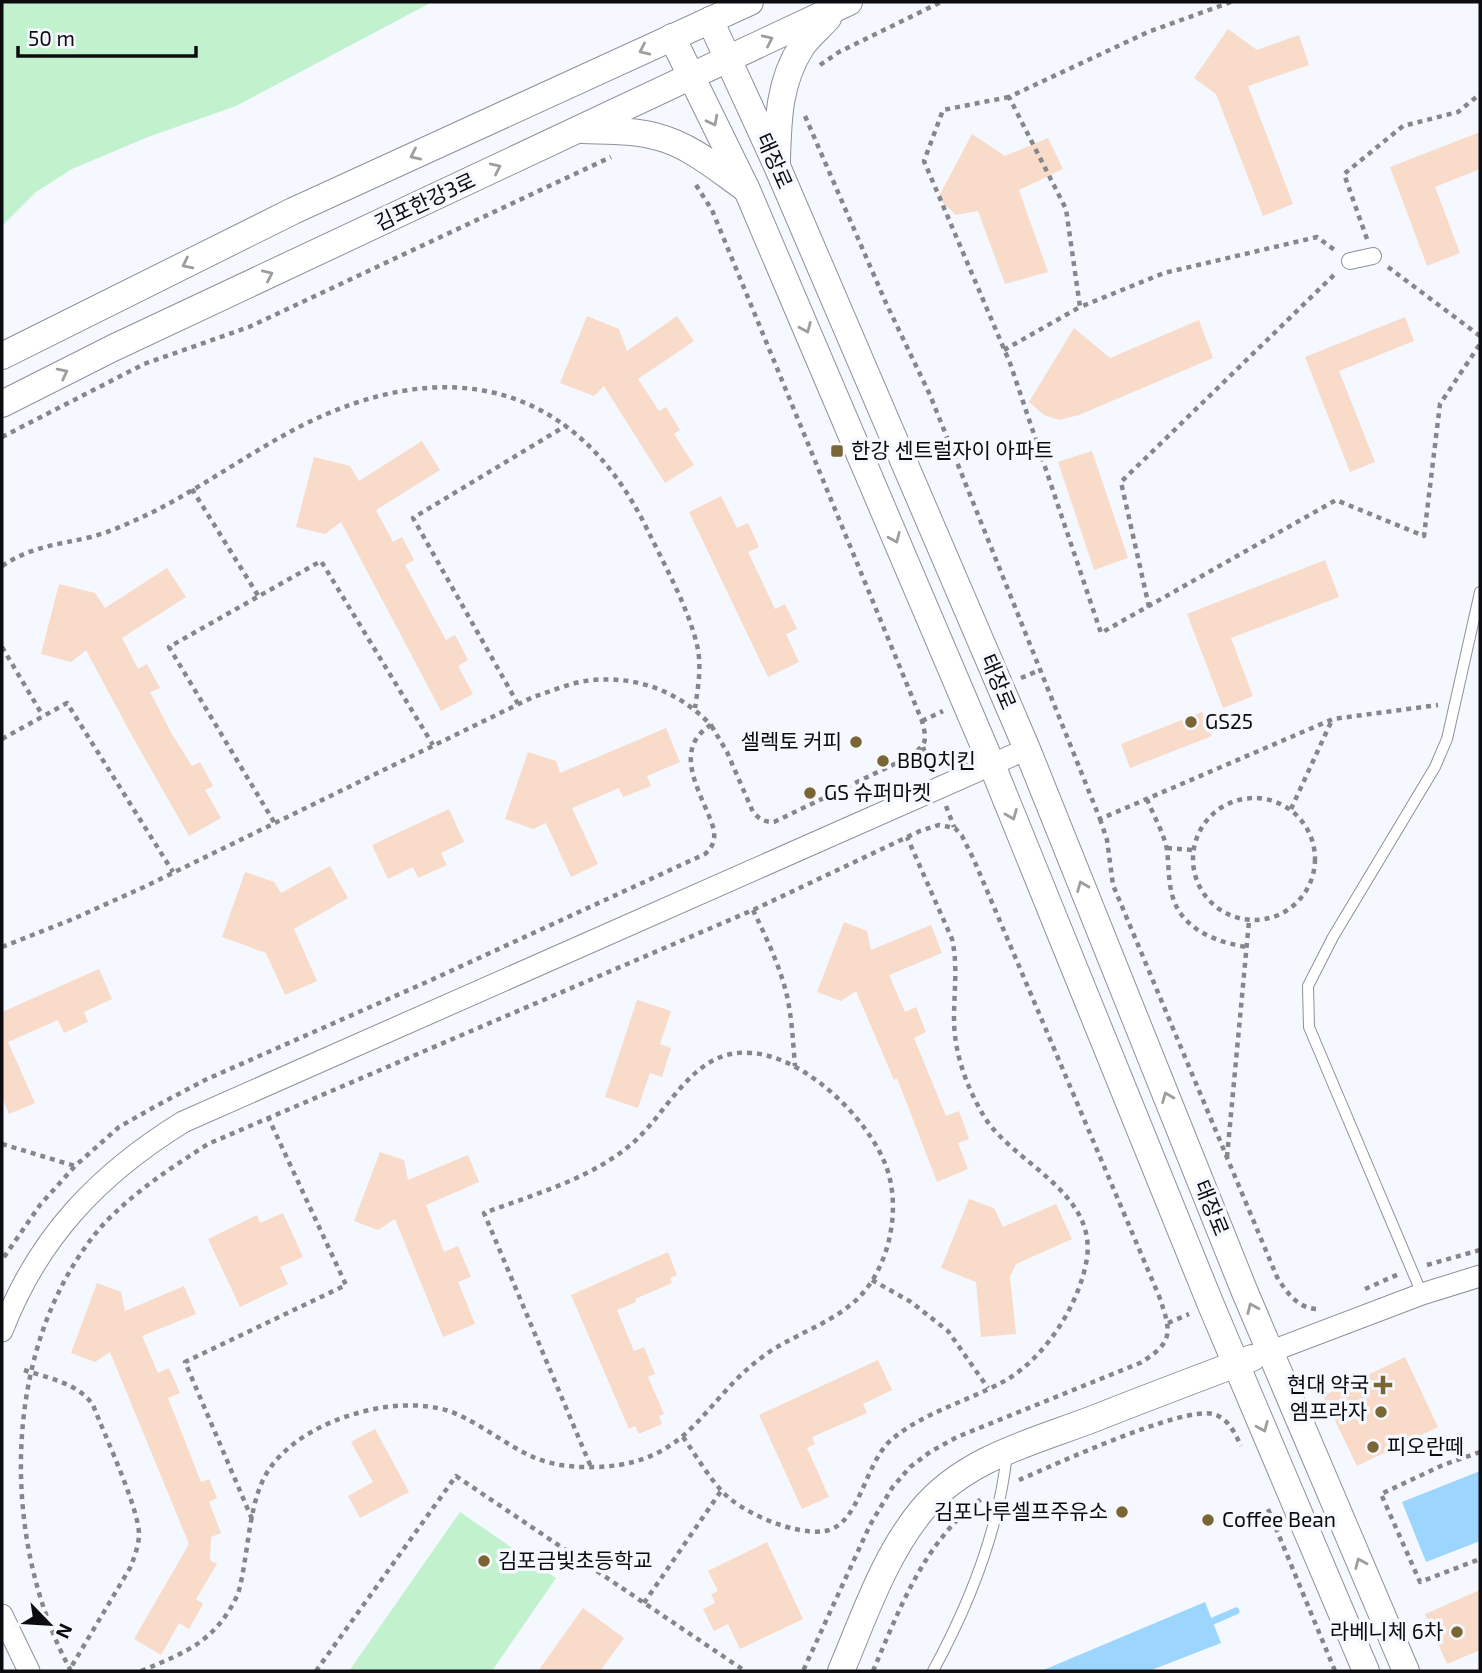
<svg xmlns="http://www.w3.org/2000/svg" width="1482" height="1673" font-family="'Exo 2','Noto Sans KR',sans-serif">
	<rect width="100%" height="100%" fill="#f6f8ff"/>
	<g fill="#c2f1ce">
		<path d="M2 2H432L236 106 148 137 72 169 36 192 2 226Z"/>
		<path d="M460 1512 556 1578 492 1671H349Z"/>
	</g>
	<g fill="#9cd5fd">
		<path d="M1480 1471V1541L1426 1562 1402 1502Z"/>
		<path d="M1205 1602 1221 1643 1149 1671H1041Z"/>
	</g>
	<g fill="none" stroke-linecap="round" stroke-linejoin="round">
		<path stroke="#9cd5fd" stroke-width="7" d="M1206 1624 1236 1611"/>
	</g>
	<g fill="#f8dbc9">
		<path d="M1228 29 1257 50 1299 35 1309 65 1248 86 1293 204 1263 216 1216 94 1194 78Z"/>
		<path d="M1480 132V169L1435 187 1460 253 1427 266 1390 167Z"/>
		<path d="M972 134 1005 156 1048 138 1063 169 1019 190 1048 272 1005 284 978 211 956 215 938 198Z"/>
		<path d="M587 316 619 329 627 351 677 316 694 341 638 379 659 411 666 407 680 430 674 434 694 465 665 483 604 386 594 396 560 383Z"/>
		<path d="M1405 317 1414 341 1339 371 1375 462 1350 472 1305 357Z"/>
		<path d="M1199 320 1213 358 1079 415 1059 420 1044 415 1029 402 1074 328 1110 358Z"/>
		<path d="M422 441 440 470 376 510 393 542 402 537 414 560 405 565 446 640 455 635 468 660 458 666 473 694 441 711 341 522 325 534 296 527 314 457 350 466 359 481Z"/>
		<path d="M1092 451 1128 558 1094 570 1058 462Z"/>
		<path d="M721 496 737 528 748 523 759 547 748 552 775 609 785 604 797 629 786 634 799 662 768 677 689 512Z"/>
		<path d="M1325 560 1339 597 1231 638 1253 696 1223 708 1187 614Z"/>
		<path d="M167 568 186 597 122 638 138 669 147 664 160 688 150 692 173 736 192 766 200 762 213 786 205 790 221 818 189 836 131 734 86 650 71 662 41 654 59 584 95 593 105 608Z"/>
		<path d="M1202 712 1212 736 1130 768 1121 744Z"/>
		<path d="M666 728 680 762 647 776 651 786 623 797 619 788 572 808 598 864 571 877 546 823 533 829 505 819 528 752 556 761 560 773Z"/>
		<path d="M449 809 464 842 441 853 447 865 418 878 413 867 388 879 372 845Z"/>
		<path d="M330 866 348 898 294 929 317 981 285 995 266 953 222 937 245 872 274 882 281 893Z"/>
		<path d="M844 922 867 931 871 950 931 925 942 953 889 975 905 1012 916 1007 926 1032 914 1038 946 1116 959 1111 969 1139 958 1143 968 1169 937 1182 897 1078 894 1080 856 991 841 1001 817 992Z"/>
		<path d="M99 969 112 999 84 1012 88 1022 64 1033 58 1020 8 1042 35 1103 9 1114 2 1097V1012Z"/>
		<path d="M637 1000 671 1011 660 1044 671 1048 662 1077 650 1073 638 1108 605 1097Z"/>
		<path d="M380 1152 404 1160 408 1180 468 1155 479 1182 426 1205 444 1252 458 1246 471 1277 458 1282 475 1324 443 1337 395 1219 378 1230 354 1221Z"/>
		<path d="M969 1199 994 1208 1003 1227 1056 1204 1072 1239 1016 1264 1010 1277 1016 1334 981 1337 976 1282 941 1268Z"/>
		<path d="M283 1213 303 1257 280 1267 288 1284 240 1307 208 1239 257 1215 260 1223Z"/>
		<path d="M668 1252 677 1275 670 1278 672 1283 635 1299 636 1302 617 1310 634 1351 644 1347 655 1374 648 1377 664 1414 659 1416 662 1424 639 1434 635 1426 629 1429 571 1295Z"/>
		<path d="M97 1283 121 1292 125 1311 184 1286 196 1314 142 1336 158 1373 169 1368 180 1393 168 1398 201 1482 209 1479 217 1498 209 1502 221 1533 211 1537 210 1560 217 1564 196 1599 203 1604 189 1629 179 1623 161 1655 134 1639 189 1544 110 1352 95 1362 71 1353Z"/>
		<path d="M1405 1357 1438 1427 1357 1466 1323 1396Z"/>
		<path d="M878 1360 892 1390 863 1404 867 1413 812 1437 815 1444 807 1448 829 1497 802 1509 759 1415Z"/>
		<path d="M375 1429 409 1492 360 1518 348 1496 373 1482 351 1442Z"/>
		<path d="M767 1542 803 1619 740 1649 728 1624 714 1631 703 1609 715 1603 711 1594 718 1591 708 1571Z"/>
		<path d="M1480 1590V1650L1447 1664 1425 1614Z"/>
		<path d="M583 1608 624 1638 600 1671H538Z"/>
	</g>
	<g fill="none" stroke-linecap="round" stroke-linejoin="round">
		<defs>
			<g id="service">
				<path d="M1422 1294 1309 1027 1308 986 1333 937 1435 767 1447 739 1480 592"/>
				<path d="M933 1671C970 1603 999 1531 1007 1453"/>
			</g>
			<path id="pedestrian" d="M1350 261 1373 256"/>
			<g id="minor">
				<path d="M2 1331C38 1237 99 1174 183 1122L1027 749"/>
				<path d="M1272 1351 1422 1294 1480 1276"/>
				<path d="M2 1615 29 1671"/>
			</g>
			<g id="tertiary">
				<path d="M710 20 777 166 1027 749 1244 1290 1406 1671"/>
				<path d="M672 37 747 190 992 765 1211 1305 1366 1671"/>
				<path d="M583 130C608 131 633 130 658 137 690 145 719 170 746 189"/>
				<path d="M777 160C778 120 779 81 802 46 809 36 820 27 828 18"/>
				<path d="M2 356 293 211 750 2"/>
				<path d="M2 404 113 348 849 2"/>
				<path d="M841 1671C864 1617 884 1556 922 1510 965 1458 1033 1442 1093 1419 1146 1398 1199 1378 1252 1358"/>
			</g>
		</defs>
		<use href="#service" stroke="#8e919b" stroke-width="12"/>
		<use href="#pedestrian" stroke="#8e919b" stroke-width="18"/>
		<use href="#minor" stroke="#8e919b" stroke-width="23"/>
		<use href="#tertiary" stroke="#8e919b" stroke-width="28"/>
		<g stroke="#86878d" stroke-width="4.5" stroke-dasharray="5 5" stroke-linecap="butt">
			<path d="M1231 2 1148 32 1009 97 1066 209 1080 307 1164 273 1317 237 1336 251"/>
			<path d="M820 65 839 52 941 2"/>
			<path d="M1009 97 943 110 924 161 1010 363 1101 633 1336 500 1424 536 1440 404 1480 344"/>
			<path d="M805 116 886 303 930 395 1100 819 1333 719 1438 705"/>
			<path d="M696 185 712 210 922 721C928 743 926 745 907 758L774 822C764 822 759 819 753 812L727 752 711 725"/>
			<path d="M1367 239 1344 174 1403 126 1458 112 1480 94"/>
			<path d="M1388 267 1480 336"/>
			<path d="M1004 350 1080 307"/>
			<path d="M2 437 144 364 249 327 611 157"/>
			<path d="M192 489 259 597"/>
			<path d="M2 566C32 546 57 545 91 537 113 531 134 521 155 511 205 485 251 452 301 426 443 354 574 379 647 529 664 564 688 607 697 645 702 666 698 688 695 708"/>
			<path d="M1149 607 1121 482 1337 272"/>
			<path d="M2 647 43 716"/>
			<path d="M1021 678 1040 670"/>
			<path d="M518 704 413 518 567 425"/>
			<path d="M922 721 943 711"/>
			<path d="M2 739 67 703 173 872"/>
			<path d="M923 747 931 769"/>
			<circle cx="1254" cy="859" r="61"/>
			<path d="M1147 799C1153 815 1164 833 1167 850 1169 866 1168 882 1173 898 1183 930 1217 942 1246 947"/>
			<path d="M946 806 954 827"/>
			<path d="M1291 809 1332 720"/>
			<path d="M1100 819 1107 840 1113 885 1277 1277C1287 1293 1298 1309 1319 1309"/>
			<path d="M274 822 169 647 321 561 433 745"/>
			<path d="M1167 848 1193 850"/>
			<path d="M753 910C766 937 780 966 787 996 792 1019 793 1042 795 1066"/>
			<path d="M2 947 73 919 144 887 533 697C552 691 572 682 592 680 639 676 679 692 711 725 669 751 704 796 714 830 715 840 713 847 705 854L429 981 205 1080 156 1106 119 1127 75 1166 40 1205 2 1260"/>
			<path d="M2 1144 75 1166"/>
			<path d="M1227 1157 1249 921"/>
			<path d="M1427 1265 1480 1250"/>
			<path d="M872 1280 911 1302 948 1331 988 1388"/>
			<path d="M1365 1289 1399 1274"/>
			<path d="M1168 1323 1189 1314"/>
			<path d="M24 1370C48 1378 78 1383 93 1405 104 1434 140 1510 139 1536 138 1548 134 1558 130 1568L70 1669"/>
			<path d="M683 1437C695 1454 706 1473 720 1489 739 1512 795 1536 825 1531 860 1525 864 1464 891 1440 925 1411 970 1401 1008 1379 1047 1355 1080 1303 1087 1258 1096 1192 1015 1164 985 1118 967 1088 954 1054 954 1018 954 991 958 965 952 939L907 837"/>
			<path d="M1480 1452 1443 1465 1381 1494 1420 1582 1480 1559"/>
			<path d="M1019 1480C1054 1465 1182 1406 1213 1414 1228 1418 1235 1433 1241 1446"/>
			<path d="M1268 1509 1335 1671"/>
			<path d="M252 1519 185 1362 346 1285 268 1117"/>
			<path d="M644 1603 721 1491"/>
			<path d="M71 1671C0 1541 0 1347 100 1228 131 1194 169 1169 208 1144L753 910 920 831 939 825 955 828 962 836 974 860 1159 1296C1171 1331 1175 1342 1140 1363L957 1437 930 1452 910 1467 892 1488 870 1525 803 1671"/>
			<path d="M141 1671C187 1652 216 1641 238 1594 248 1559 248 1511 263 1480 290 1423 392 1392 449 1411 479 1422 504 1444 533 1457 558 1468 591 1469 619 1465 693 1453 707 1398 761 1358 788 1337 823 1327 849 1306 888 1277 903 1211 886 1166 868 1118 805 1057 752 1053 695 1047 671 1108 635 1141 594 1178 535 1194 484 1213L591 1467"/>
			<path d="M316 1671 456 1476 745 1671"/>
			<path d="M873 1671C900 1608 925 1539 983 1498"/>
		</g>
		<use href="#service" stroke="#fff" stroke-width="10"/>
		<use href="#pedestrian" stroke="#fff" stroke-width="16"/>
		<use href="#minor" stroke="#fff" stroke-width="21"/>
		<use href="#tertiary" stroke="#fff" stroke-width="26"/>
	</g>
	<defs><path id="oneway-chevron" d="M-2-3.5L2.5 0L-2 3.5" fill="none" stroke-width="1.6" stroke-linecap="round" stroke-linejoin="round" transform="scale(1.75)"/></defs>
	<g stroke="#9e9e9f">
		<use href="#oneway-chevron" transform="translate(768 40) rotate(-25)"/>
		<use href="#oneway-chevron" transform="translate(644 50) rotate(155)"/>
		<use href="#oneway-chevron" transform="translate(713 121) rotate(63)"/>
		<use href="#oneway-chevron" transform="translate(415 155) rotate(155)"/>
		<use href="#oneway-chevron" transform="translate(496 168) rotate(-25)"/>
		<use href="#oneway-chevron" transform="translate(187 264) rotate(154)"/>
		<use href="#oneway-chevron" transform="translate(268 275) rotate(-25)"/>
		<use href="#oneway-chevron" transform="translate(806 328) rotate(67)"/>
		<use href="#oneway-chevron" transform="translate(63 373) rotate(-27)"/>
		<use href="#oneway-chevron" transform="translate(895 538) rotate(67)"/>
		<use href="#oneway-chevron" transform="translate(1012 815) rotate(68)"/>
		<use href="#oneway-chevron" transform="translate(1082 886) rotate(-112)"/>
		<use href="#oneway-chevron" transform="translate(1167 1097) rotate(-112)"/>
		<use href="#oneway-chevron" transform="translate(1252 1308) rotate(-114)"/>
		<use href="#oneway-chevron" transform="translate(1263 1427) rotate(67)"/>
		<use href="#oneway-chevron" transform="translate(1360 1563) rotate(-113)"/>
	</g>
	<g fill="#7a6534" stroke="#f6f8ff" stroke-width="2.5">
		<rect x="830" y="444" width="14" height="14" rx="3.5"/>
		<circle cx="1191" cy="722" r="7"/>
		<circle cx="856" cy="742" r="7"/>
		<circle cx="883" cy="761" r="7"/>
		<circle cx="810" cy="793" r="7"/>
		<path d="M1379.5 1374.5h7v7h7v7h-7v7h-7v-7h-7v-7h7z"/>
		<circle cx="1381" cy="1412" r="7"/>
		<circle cx="1373" cy="1447" r="7"/>
		<circle cx="1122" cy="1512" r="7"/>
		<circle cx="1208" cy="1520" r="7"/>
		<circle cx="484" cy="1561" r="7"/>
		<circle cx="1457" cy="1632" r="7"/>
	</g>
	<g text-anchor="middle" stroke-width="7" stroke-linejoin="round" paint-order="stroke">
		<g font-size="21" fill="#0c0c10" stroke="#f6f8ff">
			<text transform="translate(774 161) rotate(66)" y="7">태장로</text>
			<text transform="translate(425 202) rotate(-25)" y="7">김포한강3로</text>
			<text transform="translate(998 682) rotate(67)" y="7">태장로</text>
			<text transform="translate(1211 1208) rotate(68)" y="7">태장로</text>
		</g>
		<g font-size="21" fill="#0c0c10" stroke="#f6f8ff" text-anchor="start">
			<text x="851" y="458">한강 센트럴자이 아파트</text>
			<text x="1205" y="729">GS25</text>
			<text x="842" y="749" text-anchor="end">셀렉토 커피</text>
			<text x="897" y="768">BBQ치킨</text>
			<text x="824" y="800">GS 슈퍼마켓</text>
			<text x="1369" y="1392" text-anchor="end">현대 약국</text>
			<text x="1367" y="1419" text-anchor="end">엠프라자</text>
			<text x="1387" y="1454">피오란떼</text>
			<text x="1108" y="1519" text-anchor="end">김포나루셀프주유소</text>
			<text x="1222" y="1527">Coffee Bean</text>
			<text x="498" y="1568">김포금빛초등학교</text>
			<text x="1443" y="1639" text-anchor="end">라베니체 6차</text>
		</g>
	</g>
	<rect width="1482" height="1673" fill="none" stroke="#0c0c10" stroke-width="7"/>
	<g transform="translate(49 1624) rotate(115)" stroke="#f6f8ff" stroke-width="5" paint-order="stroke">
	<path d="M0-5L12 26L0 18L-12 26Z" fill="#0c0c10"/>
	<text y="-10" font-size="19" font-weight="bold" text-anchor="middle" fill="#0c0c10">N</text>
	</g>
	<path d="M18 46v10h178v-10" fill="none" stroke="#0c0c10" stroke-width="3.5"/>
	<text x="28" y="46" font-size="21" fill="#0c0c10" stroke="#f6f8ff" stroke-width="5" paint-order="stroke">50 m</text>
</svg>
